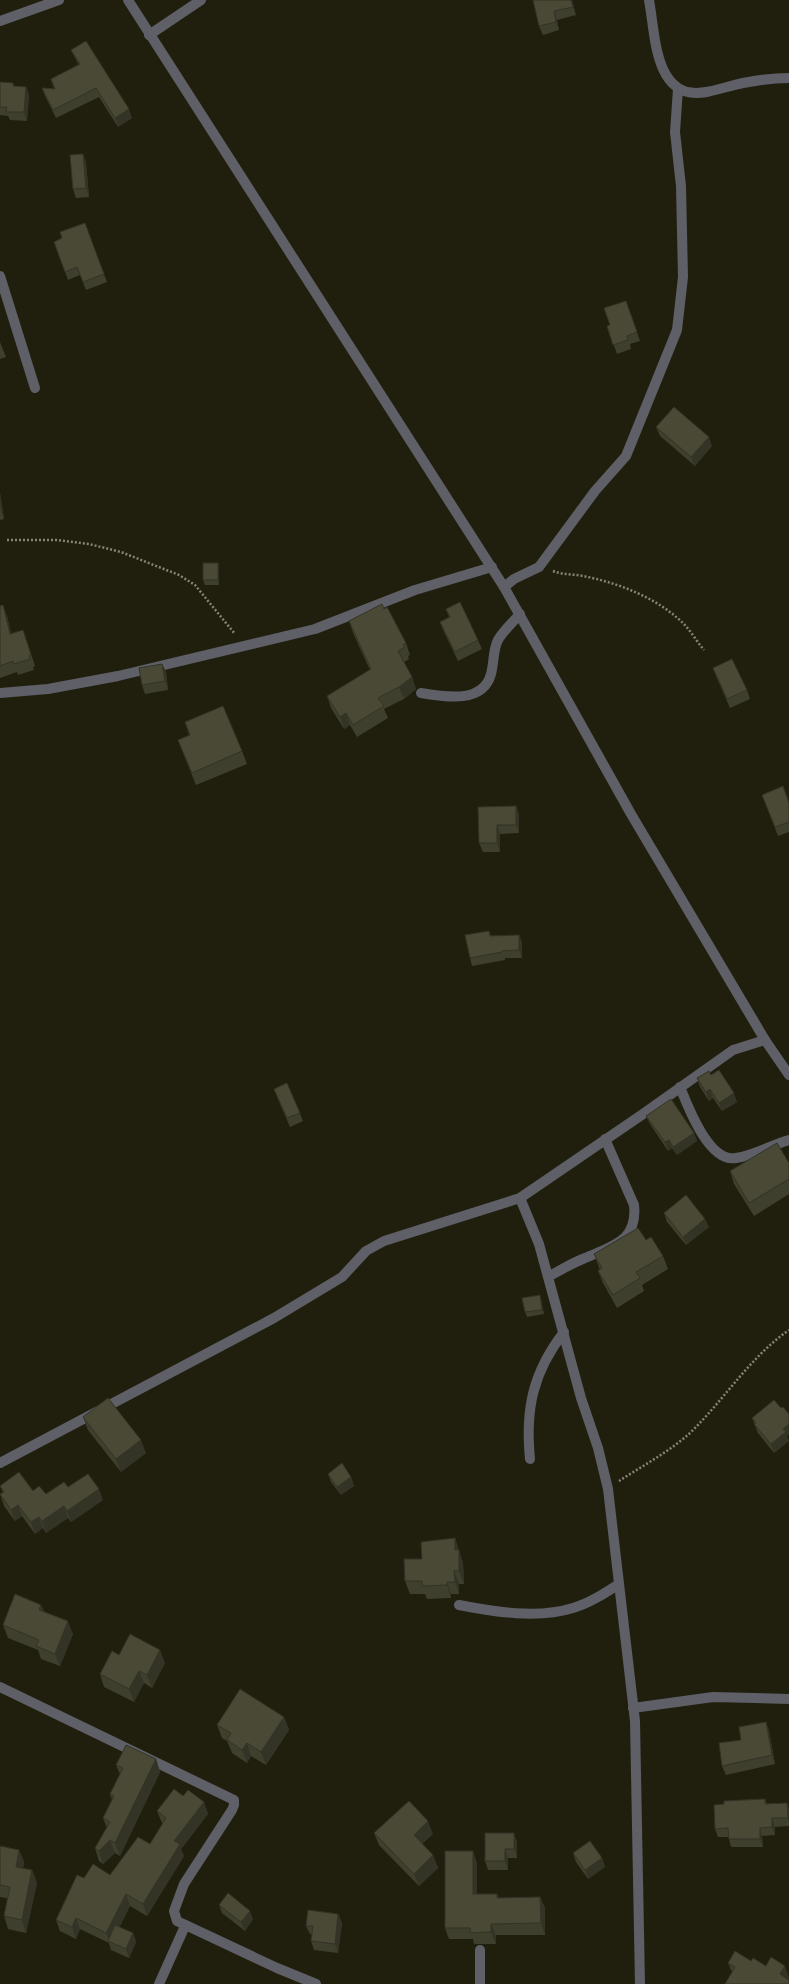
<svg xmlns="http://www.w3.org/2000/svg" width="789" height="1984" font-family="Karla,sans-serif">
	<rect width="100%" height="100%" fill="#201f0e"/>
	<g fill="none" stroke-linecap="round" stroke-linejoin="round">
		<g stroke="#858476" stroke-width="2.5" stroke-dasharray="2 2" stroke-linecap="butt">
			<path d="M7 540H57L89 544 121 552 179 575 195 585 235 634"/>
			<path d="M553 571C563 575 573 574 583 576 619 583 657 598 683 623 691 631 697 642 704 650"/>
			<path d="M619 1481C642 1466 669 1452 690 1433 724 1400 750 1357 789 1330"/>
		</g>
		<g stroke="#5e5f67" stroke-width="10">
			<path d="M128 0 504 587 631 814 765 1040 789 1075"/>
			<path d="M649 0C653 22 654 49 663 69 681 108 713 89 743 83 758 80 774 78 789 78"/>
			<path d="M0 21 59 0"/>
			<path d="M149 35 201 0"/>
			<path d="M0 276 35 388"/>
			<path d="M504 587 514 579 539 567 595 491 626 456 677 330 683 277 681 186 675 132 678 89"/>
			<path d="M0 693 48 689 118 676 315 629 415 590 492 567"/>
			<path d="M421 693C445 697 483 704 491 674 494 663 493 649 498 640 503 631 513 622 520 614"/>
			<path d="M680 1087C688 1107 709 1163 736 1158 755 1155 771 1145 789 1140"/>
			<path d="M520 1198 539 1244 581 1398 598 1448 608 1489 635 1721 640 1984"/>
			<path d="M549 1276C561 1270 572 1263 585 1258 612 1246 638 1241 634 1205L605 1139"/>
			<path d="M530 1459C525 1409 533 1372 564 1332"/>
			<path d="M0 1463 274 1318 342 1277 366 1251 384 1241 520 1198 643 1114 733 1050 765 1040"/>
			<path d="M459 1605C495 1612 538 1619 573 1608 590 1603 605 1593 619 1584"/>
			<path d="M0 1687 234 1800V1805L232 1810 184 1884 174 1911 177 1921 277 1968 316 1984"/>
			<path d="M633 1708 713 1697 789 1699"/>
			<path d="M480 1950V1984"/>
			<path d="M159 1984 185 1926"/>
		</g>
	</g>
	<g fill="#3f3f2e">
		<path d="M533 0H572L576 15 557 20 559 30 543 35 539 26Z"/>
		<path d="M71 50 132 118 118 127 99 97 56 118 45 96 42 88 54 89 51 79 79 65 75 58Z"/>
		<path d="M0 82 13 83 14 86 26 87 29 95 27 121 10 120 8 116 0 115Z"/>
		<path d="M83 154 86 163 89 197 76 198 73 189Z"/>
		<path d="M85 223 107 282 86 290 80 275 68 280 54 242 62 238Z"/>
		<path d="M626 301 640 341 630 344 631 349 617 354 607 326 610 325Z"/>
		<path d="M0 342 6 357 0 359Z"/>
		<path d="M656 427 712 446 695 466 660 436Z"/>
		<path d="M0 493 4 519 0 520Z"/>
		<path d="M218 563 219 567V585H205L203 580Z"/>
		<path d="M0 606 7 616 11 634 27 641 35 666 33 667 34 670 18 675 17 672 0 678Z"/>
		<path d="M384 609 406 643 410 655 408 656 409 659 404 662 412 677 416 689 404 699 384 709 388 718 357 737 350 725 344 729 331 708 327 696 370 670 353 633 349 621Z"/>
		<path d="M446 609 478 640 482 649 458 661 443 630 440 622 449 617Z"/>
		<path d="M162 664 166 672 168 690 145 694 142 685Z"/>
		<path d="M713 668 747 690 750 699 730 708 716 676Z"/>
		<path d="M185 722 242 751 247 764 196 785 183 753 178 740 189 735Z"/>
		<path d="M762 795 789 803V832L778 836Z"/>
		<path d="M516 806 519 815V833L500 834V852H483L479 843Z"/>
		<path d="M489 931 491 936 519 935 522 943V958H505V960L472 966 470 958Z"/>
		<path d="M711 1075 737 1102 722 1111 713 1098 709 1101 700 1087 697 1078Z"/>
		<path d="M274 1089 300 1113 303 1121 290 1127 277 1097Z"/>
		<path d="M646 1116 694 1133 697 1141 677 1155 672 1148 668 1151 650 1124Z"/>
		<path d="M789 1163V1194L754 1216 734 1184 730 1171Z"/>
		<path d="M664 1213 709 1227 686 1245 667 1222Z"/>
		<path d="M646 1240 663 1256 668 1269 642 1285 644 1291 617 1308 603 1283 598 1271 600 1270 594 1254Z"/>
		<path d="M541 1299 544 1314 527 1317 525 1312Z"/>
		<path d="M83 1417 146 1453 121 1472 88 1430Z"/>
		<path d="M752 1418 787 1436 789 1441 774 1453 758 1433Z"/>
		<path d="M328 1474 351 1477 354 1486 341 1495 331 1482Z"/>
		<path d="M0 1486 33 1491 46 1494 68 1487 103 1500 71 1522 68 1518 46 1533 43 1528 35 1534 22 1516 15 1521 4 1506 0 1494 3 1493Z"/>
		<path d="M455 1538 463 1563 464 1584H459V1594H451V1598L427 1599 425 1594H410L405 1581 422 1559Z"/>
		<path d="M41 1605 44 1611 73 1634 60 1666 41 1659 38 1650 8 1638 3 1625Z"/>
		<path d="M119 1655 165 1663 152 1688 144 1683 134 1702 104 1687 100 1674Z"/>
		<path d="M284 1717 289 1730 266 1765 251 1756 247 1763 232 1753 227 1741 222 1738 217 1725Z"/>
		<path d="M766 1722 769 1731 775 1764 726 1775 722 1766 741 1740Z"/>
		<path d="M156 1759 160 1772 120 1856 115 1853 103 1864 99 1861 95 1848 107 1828 103 1818 112 1800 110 1794 120 1774 116 1765Z"/>
		<path d="M183 1796 204 1802 208 1814 181 1849 184 1856 147 1916 130 1906 119 1927 133 1933 136 1942 129 1958 111 1950 109 1943 80 1929 76 1939 60 1931 56 1920 84 1878 110 1875 150 1844 163 1824 162 1823 157 1811Z"/>
		<path d="M765 1799 767 1804 789 1808V1826L775 1827V1835L762 1836 763 1847H731L729 1839 728 1837H718L715 1829 724 1804Z"/>
		<path d="M374 1833 433 1834 422 1844 433 1855 438 1868 419 1886 379 1845Z"/>
		<path d="M517 1842V1858H508V1870H488L485 1861Z"/>
		<path d="M0 1846 19 1850 24 1862 23 1869 32 1870 37 1883 26 1933 8 1929 4 1916 7 1898 0 1897Z"/>
		<path d="M573 1853 602 1858 605 1867 588 1879 576 1862Z"/>
		<path d="M477 1863V1894H497L499 1898 540 1897 545 1908V1935H496V1944H474L473 1939H449L445 1928Z"/>
		<path d="M219 1905 253 1919 245 1931 222 1913Z"/>
		<path d="M338 1914 342 1923 338 1953 314 1950 311 1941 312 1934H310L306 1926Z"/>
		<path d="M751 1961 766 1966H785L732 1972 728 1963Z"/>
	</g>
	<g fill="#333326">
		<path d="M571 0H572L576 15 573 7Z"/>
		<path d="M554 11 557 20 559 30 556 22Z"/>
		<path d="M26 87 29 95 27 121 24 112Z"/>
		<path d="M129 109 132 118 118 127 115 118Z"/>
		<path d="M83 154 86 163 89 197 86 188Z"/>
		<path d="M709 437 712 446 695 466 691 457Z"/>
		<path d="M0 493 4 519 1 511 0 505Z"/>
		<path d="M218 563 219 567V585L218 580Z"/>
		<path d="M3 605 7 616 14 645 10 634Z"/>
		<path d="M162 664 166 672 168 690 165 681Z"/>
		<path d="M412 677 416 689 404 699 399 687Z"/>
		<path d="M346 713 350 725 344 729 340 717Z"/>
		<path d="M516 806 519 815V833L516 825Z"/>
		<path d="M497 825 500 834V852L497 843Z"/>
		<path d="M519 935 522 943V958L519 950Z"/>
		<path d="M710 1089 713 1098 709 1101 706 1092Z"/>
		<path d="M734 1093 737 1102 722 1111 719 1103Z"/>
		<path d="M694 1133 697 1141 677 1155 673 1147Z"/>
		<path d="M669 1140 672 1148 668 1151 665 1142Z"/>
		<path d="M705 1219 709 1227 686 1245 683 1237Z"/>
		<path d="M540 1295 541 1299 544 1314 542 1310Z"/>
		<path d="M789 1424V1435L787 1436 789 1441 774 1453 771 1444 783 1429Z"/>
		<path d="M141 1440 146 1453 121 1472 116 1459Z"/>
		<path d="M351 1477 354 1486 341 1495 337 1487Z"/>
		<path d="M99 1489 103 1500 71 1522 67 1511Z"/>
		<path d="M18 1505 22 1516 15 1521 11 1510Z"/>
		<path d="M64 1506 68 1518 46 1533 42 1521Z"/>
		<path d="M39 1517 43 1528 35 1534 31 1522Z"/>
		<path d="M455 1538 463 1563 464 1584 459 1571 455 1550Z"/>
		<path d="M454 1571 459 1584V1594L455 1582Z"/>
		<path d="M447 1582 451 1594V1598L447 1585Z"/>
		<path d="M41 1605 46 1617 39 1610Z"/>
		<path d="M68 1621 73 1634 60 1666 55 1654Z"/>
		<path d="M160 1650 165 1663 152 1688 147 1675Z"/>
		<path d="M139 1671 144 1683 134 1702 129 1689Z"/>
		<path d="M284 1717 289 1730 266 1765 261 1752Z"/>
		<path d="M766 1722 769 1731 775 1764 772 1755Z"/>
		<path d="M247 1743 251 1756 247 1763 242 1750Z"/>
		<path d="M156 1759 160 1772 120 1856 115 1843Z"/>
		<path d="M204 1802 208 1814 181 1849 184 1856 147 1916 143 1904 174 1841Z"/>
		<path d="M787 1803 789 1808V1822L788 1818Z"/>
		<path d="M772 1818 775 1827V1835L772 1827Z"/>
		<path d="M428 1821 433 1834 418 1847 414 1835Z"/>
		<path d="M760 1828 762 1836 763 1847 760 1839Z"/>
		<path d="M514 1833 517 1842V1858L514 1849Z"/>
		<path d="M110 1840 115 1853 103 1864 99 1851Z"/>
		<path d="M505 1849 508 1858V1870L505 1861Z"/>
		<path d="M19 1850 24 1862 21 1880 16 1867Z"/>
		<path d="M473 1851 477 1863V1905L473 1894Z"/>
		<path d="M433 1855 438 1868 419 1886 414 1874Z"/>
		<path d="M602 1858 605 1867 588 1879 585 1870Z"/>
		<path d="M32 1870 37 1883 26 1933 22 1920Z"/>
		<path d="M126 1894 130 1906 112 1943 110 1942 106 1933Z"/>
		<path d="M540 1897 545 1908V1935L541 1923Z"/>
		<path d="M250 1911 253 1919 245 1931 241 1922Z"/>
		<path d="M338 1914 342 1923 338 1953 335 1944Z"/>
		<path d="M76 1918 80 1929 76 1939 72 1927Z"/>
		<path d="M491 1924 496 1935V1944L491 1932Z"/>
		<path d="M133 1933 136 1942 129 1958 126 1949Z"/>
		<path d="M785 1966 789 1977V1980L780 1974Z"/>
	</g>
	<g fill="#494936" stroke="#333326">
		<path d="M533 0H571L573 7 554 11 556 22 539 26Z"/>
		<path d="M86 41 129 109 115 118 96 88 53 110 42 88 55 89 51 79 80 64 71 50Z"/>
		<path d="M0 82 13 83V86L26 87 24 112H6L7 107H0Z"/>
		<path d="M83 154 86 188 73 189 70 155Z"/>
		<path d="M85 223 104 274 83 282 77 267 65 272 54 242 62 238 60 232Z"/>
		<path d="M626 301 637 332 627 336 628 340 613 345 607 326 610 325 604 308Z"/>
		<path d="M674 407 709 437 691 457 656 427Z"/>
		<rect x="203" y="563" width="15" height="17"/>
		<path d="M460 602 478 640 455 652 440 622 450 617 446 609Z"/>
		<path d="M382 604 384 609 387 607 406 643 403 645 405 647 398 651 412 677 399 687 378 698 384 706 353 725 346 713 340 717 327 696 371 669 349 621Z"/>
		<path d="M3 605 10 634 23 630 31 655 29 656 30 659 14 664 13 661 0 666V606Z"/>
		<path d="M732 659 747 690 727 699 713 668Z"/>
		<path d="M162 664 165 681 142 685 139 668Z"/>
		<path d="M223 706 242 751 192 773 178 740 190 735 185 722Z"/>
		<path d="M783 786 789 803V822L775 827 762 795Z"/>
		<path d="M516 806V825H497V843H479L478 807Z"/>
		<path d="M489 931 490 936 519 935V950L502 951V952L470 958 465 935Z"/>
		<path d="M719 1070 734 1093 719 1103 710 1089 706 1092 697 1078 709 1071 711 1075Z"/>
		<path d="M287 1083 300 1113 287 1118 274 1089Z"/>
		<path d="M671 1099 694 1133 673 1147 669 1140 665 1142 646 1116Z"/>
		<path d="M777 1143 789 1163V1179L749 1203 730 1171Z"/>
		<path d="M686 1195 705 1219 683 1237 664 1213Z"/>
		<path d="M638 1228 646 1240 651 1237 663 1256 636 1272 640 1278 613 1295 598 1271 602 1268 594 1254Z"/>
		<path d="M540 1295 542 1310 525 1312 522 1298Z"/>
		<path d="M108 1398 141 1440 116 1459 83 1417Z"/>
		<path d="M774 1400 781 1408 783 1407 789 1414V1424L783 1429 786 1432 771 1444 754 1424 756 1423 752 1418Z"/>
		<path d="M342 1463 351 1477 337 1487 328 1474Z"/>
		<path d="M19 1472 33 1491 39 1486 46 1494 64 1482 68 1487 88 1474 99 1489 67 1511 64 1506 42 1521 39 1517 31 1522 18 1505 11 1510 0 1494 4 1492 0 1486Z"/>
		<path d="M455 1538V1550H459V1571H454L455 1582H447V1585L422 1586V1581H405L404 1559H422L421 1542Z"/>
		<path d="M15 1594 41 1605 39 1610 68 1621 55 1654 36 1646 39 1640 3 1625Z"/>
		<path d="M130 1634 160 1650 147 1675 139 1671 129 1689 100 1674 112 1651 119 1655Z"/>
		<path d="M240 1689 284 1717 261 1752 247 1743 242 1750 227 1740 231 1733 217 1725Z"/>
		<path d="M766 1722 772 1755 722 1766 719 1743 741 1740 739 1727Z"/>
		<path d="M126 1745 156 1759 115 1843 110 1840 99 1851 95 1848 110 1822 103 1818 114 1796 110 1794 123 1768 116 1765Z"/>
		<path d="M174 1789 183 1796 188 1790 204 1802 174 1841 180 1844 143 1904 126 1894 106 1933 76 1918 72 1927 56 1920 77 1875 84 1878 93 1864 110 1875 138 1837 150 1844 166 1818 157 1811Z"/>
		<path d="M765 1799V1804L787 1803 788 1818H772V1827L760 1828V1839H729L728 1828 715 1829 714 1805 724 1804V1801Z"/>
		<path d="M409 1801 428 1821 414 1835 433 1855 414 1874 374 1833Z"/>
		<path d="M485 1833H514V1849H505V1861H485Z"/>
		<path d="M590 1841 602 1858 585 1870 573 1853Z"/>
		<path d="M0 1846 19 1850 16 1867 32 1870 22 1920 4 1916 10 1887 0 1885Z"/>
		<path d="M445 1851H473V1894H497V1898L540 1897 541 1923 491 1924V1932L470 1933V1928H445Z"/>
		<path d="M228 1893 250 1911 241 1922 219 1905Z"/>
		<path d="M308 1910 338 1914 335 1944 311 1941 313 1926H306Z"/>
		<path d="M115 1925 133 1933 126 1949 108 1941Z"/>
		<path d="M735 1951 751 1961 753 1958 766 1966 771 1957 785 1966 780 1974 789 1980V1984H725L735 1967 728 1963Z"/>
	</g>
</svg>
